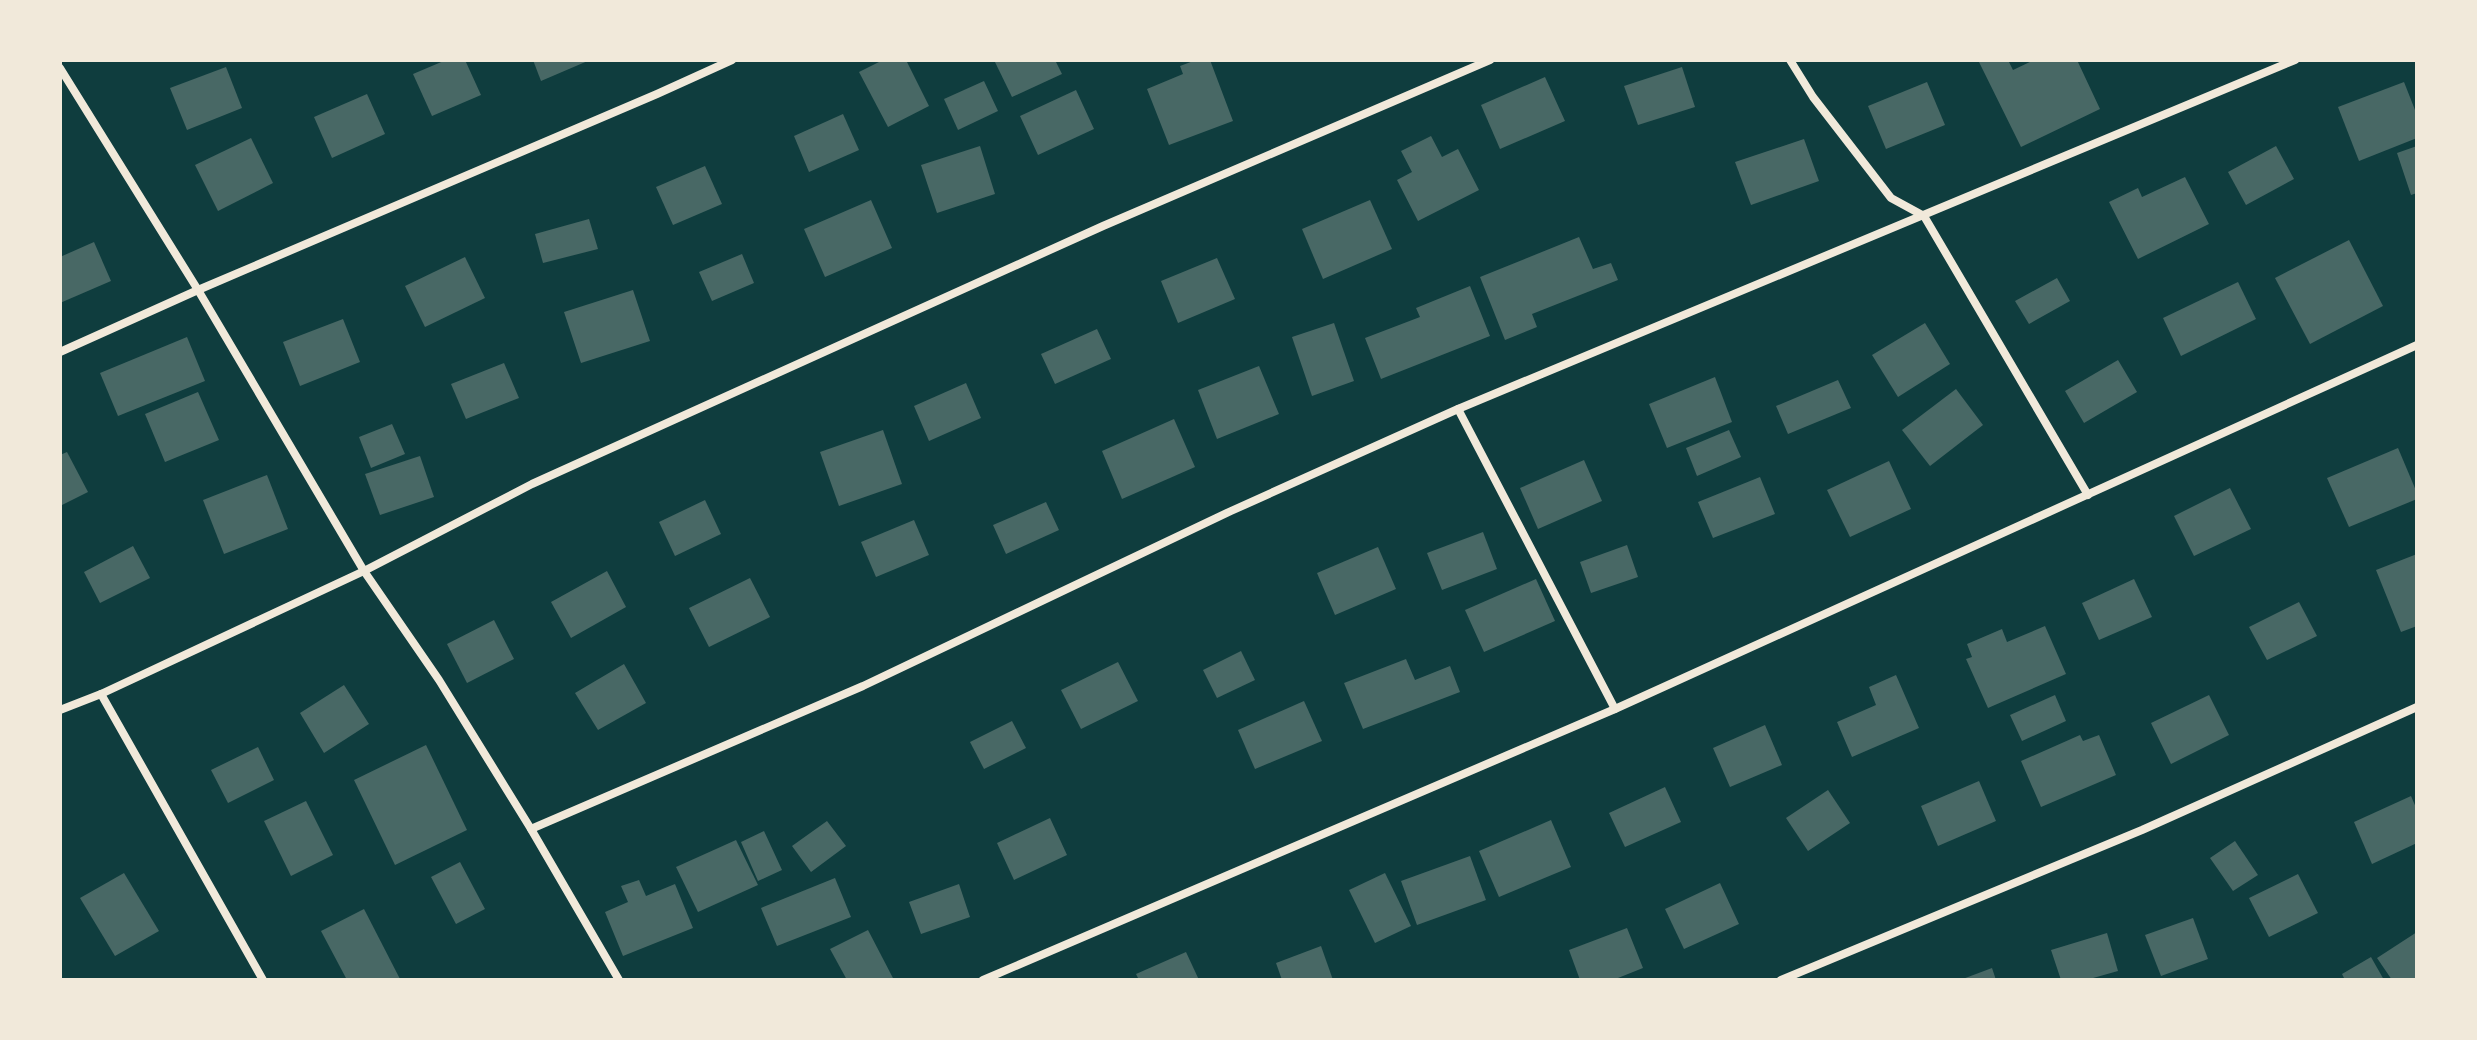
<svg xmlns="http://www.w3.org/2000/svg" width="2477" height="1040" font-family="Overpass,sans-serif">
	<rect width="100%" height="100%" fill="#0f3d3e"/>
	<g fill="#486865">
		<path d="M446 60H465L481 95 432 116 413 74Z"/>
		<path d="M533 60H590L541 81Z"/>
		<path d="M883 60H906L929 106 888 127 859 72Z"/>
		<path d="M994 60H1055L1062 74 1012 97Z"/>
		<path d="M1196 60H1210L1233 121 1169 145 1147 89 1183 74 1180 66Z"/>
		<path d="M1983 60H2008L2013 70 2034 60H2077L2100 109 2021 147 1979 62Z"/>
		<path d="M226 67 242 108 187 130 170 88Z"/>
		<path d="M1682 67 1695 107 1638 125 1624 86Z"/>
		<path d="M1545 77 1565 121 1500 149 1481 105Z"/>
		<path d="M984 81 998 111 958 130 944 99Z"/>
		<path d="M1927 82 1945 125 1886 149 1868 106Z"/>
		<path d="M2404 82 2417 115V138L2359 161 2338 107Z"/>
		<path d="M1076 90 1094 129 1038 155 1020 116Z"/>
		<path d="M367 94 385 134 332 158 314 117Z"/>
		<path d="M843 114 859 150 809 172 794 136Z"/>
		<path d="M1431 136 1442 157 1458 149 1479 190 1418 221 1397 180 1412 172 1401 151Z"/>
		<path d="M251 138 273 183 218 211 195 165Z"/>
		<path d="M1804 139 1819 181 1751 205 1735 162Z"/>
		<path d="M980 146 995 194 937 213 921 165Z"/>
		<path d="M2276 146 2294 179 2246 205 2228 172Z"/>
		<path d="M2417 146V193L2411 195 2397 153Z"/>
		<path d="M705 166 722 204 673 225 656 187Z"/>
		<path d="M2185 177 2209 224 2138 259 2109 202 2138 188 2142 197Z"/>
		<path d="M871 200 892 248 825 277 804 229Z"/>
		<path d="M1370 200 1392 249 1323 279 1302 229Z"/>
		<path d="M589 219 598 249 543 263 535 234Z"/>
		<path d="M1579 237 1593 269 1611 263 1618 280 1532 314 1537 327 1505 340 1480 277Z"/>
		<path d="M2349 240 2383 306 2310 344 2275 278Z"/>
		<path d="M94 242 111 281 60 303V257Z"/>
		<path d="M742 254 754 283 712 301 699 272Z"/>
		<path d="M465 257 485 298 425 327 405 286Z"/>
		<path d="M1217 258 1235 299 1178 323 1161 281Z"/>
		<path d="M2057 278 2070 301 2029 324 2015 301Z"/>
		<path d="M2238 282 2256 319 2181 356 2163 318Z"/>
		<path d="M1470 286 1490 336 1381 379 1365 338 1420 317 1416 308Z"/>
		<path d="M633 290 650 341 581 363 564 312Z"/>
		<path d="M343 319 360 362 300 386 283 342Z"/>
		<path d="M1334 323 1354 381 1312 396 1292 337Z"/>
		<path d="M1925 323 1950 364 1898 397 1872 355Z"/>
		<path d="M1097 329 1111 359 1055 384 1041 354Z"/>
		<path d="M187 337 205 381 118 416 100 373Z"/>
		<path d="M2118 360 2137 392 2084 423 2065 391Z"/>
		<path d="M504 363 519 398 466 419 451 384Z"/>
		<path d="M1259 366 1279 414 1217 439 1198 390Z"/>
		<path d="M1715 377 1732 422 1667 448 1649 404Z"/>
		<path d="M1838 380 1851 408 1788 434 1776 406Z"/>
		<path d="M966 383 981 418 929 441 914 406Z"/>
		<path d="M1956 389 1983 425 1930 466 1902 430Z"/>
		<path d="M198 392 219 440 165 462 145 414Z"/>
		<path d="M1174 419 1195 467 1122 499 1102 451Z"/>
		<path d="M392 424 405 454 371 468 359 437Z"/>
		<path d="M883 430 902 484 839 506 820 452Z"/>
		<path d="M1729 430 1741 457 1697 476 1686 448Z"/>
		<path d="M2398 448 2417 493V499L2349 527 2327 478Z"/>
		<path d="M67 452 88 492 60 506V455Z"/>
		<path d="M420 456 434 497 380 515 365 474Z"/>
		<path d="M1584 460 1602 501 1538 529 1520 488Z"/>
		<path d="M1889 461 1911 509 1850 537 1827 490Z"/>
		<path d="M267 475 288 529 224 554 203 500Z"/>
		<path d="M1760 477 1775 514 1713 538 1698 502Z"/>
		<path d="M2230 488 2251 529 2194 556 2174 516Z"/>
		<path d="M705 500 721 534 675 556 659 522Z"/>
		<path d="M1046 502 1059 530 1006 554 993 525Z"/>
		<path d="M914 520 929 555 876 577 861 542Z"/>
		<path d="M1483 532 1497 569 1442 590 1427 553Z"/>
		<path d="M1627 545 1638 577 1591 593 1580 562Z"/>
		<path d="M133 546 150 578 100 603 84 572Z"/>
		<path d="M1378 547 1396 589 1335 615 1317 573Z"/>
		<path d="M2417 554V626L2401 632 2376 570Z"/>
		<path d="M607 571 626 607 571 638 551 602Z"/>
		<path d="M750 578 770 617 709 647 689 608Z"/>
		<path d="M1536 579 1555 621 1484 652 1465 610Z"/>
		<path d="M2134 579 2152 617 2099 640 2082 603Z"/>
		<path d="M2299 602 2317 636 2267 660 2249 627Z"/>
		<path d="M494 620 514 659 467 683 447 644Z"/>
		<path d="M2045 626 2066 674 1988 708 1966 659 1972 657 1967 644 2002 629 2007 642Z"/>
		<path d="M1241 651 1255 680 1217 698 1203 670Z"/>
		<path d="M1406 659 1415 680 1450 666 1460 692 1363 729 1344 683Z"/>
		<path d="M1118 662 1138 701 1081 729 1061 690Z"/>
		<path d="M624 664 646 703 598 730 575 693Z"/>
		<path d="M1896 675 1919 728 1852 757 1837 722 1876 705 1869 687Z"/>
		<path d="M344 685 369 724 324 753 300 713Z"/>
		<path d="M2055 695 2066 721 2022 741 2010 715Z"/>
		<path d="M2209 695 2229 735 2171 764 2151 723Z"/>
		<path d="M1304 701 1322 741 1255 769 1238 730Z"/>
		<path d="M1012 721 1026 748 984 769 970 742Z"/>
		<path d="M1765 725 1782 765 1730 787 1713 748Z"/>
		<path d="M2080 735 2083 741 2099 735 2116 775 2041 807 2021 761Z"/>
		<path d="M426 745 467 830 395 865 354 780Z"/>
		<path d="M258 747 274 780 228 803 211 770Z"/>
		<path d="M1979 781 1996 821 1938 846 1921 806Z"/>
		<path d="M1665 787 1681 822 1625 847 1609 813Z"/>
		<path d="M1828 790 1850 823 1808 851 1786 818Z"/>
		<path d="M2411 796 2417 810V843L2372 864 2354 822Z"/>
		<path d="M306 801 333 855 291 876 264 821Z"/>
		<path d="M1050 818 1067 855 1014 880 997 843Z"/>
		<path d="M1551 820 1571 867 1499 897 1479 851Z"/>
		<path d="M827 821 846 846 811 872 792 846Z"/>
		<path d="M764 831 782 870 758 881 741 842Z"/>
		<path d="M736 840 758 885 698 912 676 867Z"/>
		<path d="M2235 841 2258 875 2233 891 2210 858Z"/>
		<path d="M1470 856 1486 900 1417 925 1401 881Z"/>
		<path d="M460 862 485 909 456 924 431 877Z"/>
		<path d="M124 873 159 931 115 956 80 898Z"/>
		<path d="M1385 873 1411 926 1375 943 1349 890Z"/>
		<path d="M2298 874 2318 913 2269 937 2249 898Z"/>
		<path d="M835 878 851 917 777 946 761 908Z"/>
		<path d="M639 880 646 896 675 884 693 928 623 956 605 912 628 902 621 886Z"/>
		<path d="M1720 883 1739 924 1684 949 1665 909Z"/>
		<path d="M959 884 970 917 921 934 909 902Z"/>
		<path d="M364 909 400 979 398 980H347L321 931Z"/>
		<path d="M2193 918 2208 959 2161 976 2145 935Z"/>
		<path d="M1627 928 1643 968 1613 980H1580L1569 950Z"/>
		<path d="M868 930 894 980H847L830 949Z"/>
		<path d="M2417 932V980H2392L2377 958Z"/>
		<path d="M2107 933 2118 971 2086 980H2061L2051 950Z"/>
		<path d="M1321 946 1333 980H1282L1276 963Z"/>
		<path d="M1186 952 1199 980H1139L1136 974Z"/>
		<path d="M2371 957 2384 980H2345L2342 974Z"/>
		<path d="M1992 968 1996 980H1960Z"/>
	</g>
	<g fill="none" stroke-linecap="round" stroke-linejoin="round">
		<g stroke="#f1e9da" stroke-width="8">
			<path d="M1790 60 1813 97 1891 198 1924 216 2088 495"/>
			<path d="M60 68 198 290 364 571 439 680 531 829 619 980"/>
			<path d="M60 352 198 290 657 94 732 60"/>
			<path d="M1458 409 1615 709"/>
			<path d="M101 694 263 980"/>
			<path d="M60 710 101 694 364 571 532 484 1103 226 1490 60"/>
			<path d="M531 829 863 686 1231 511 1458 409 2295 60"/>
			<path d="M983 980 1615 709 2417 345"/>
			<path d="M1781 980 2142 830 2417 707"/>
		</g>
	</g>
	<rect width="2477" height="1040" fill="none" stroke="#f1e9da" stroke-width="124"/>
</svg>
